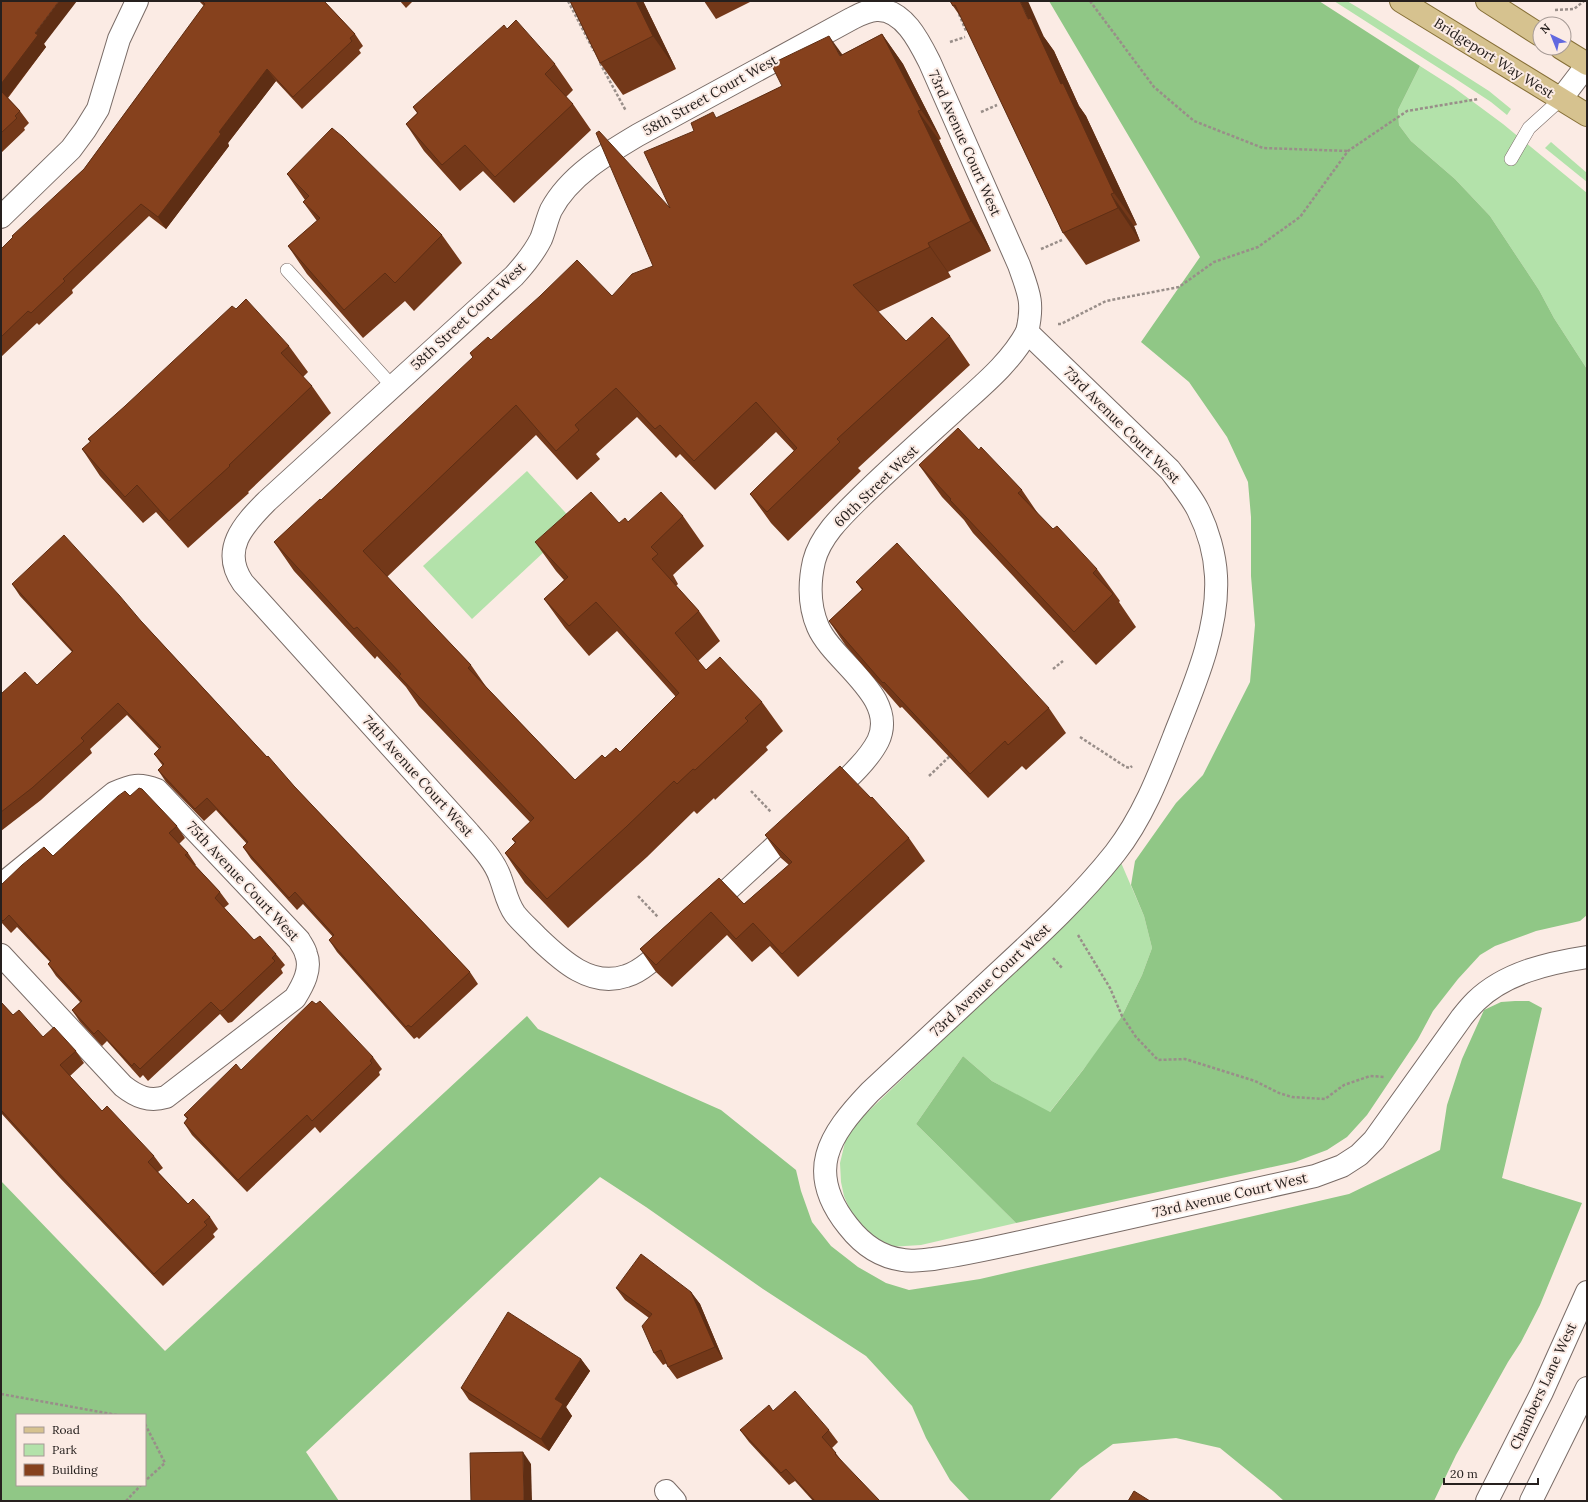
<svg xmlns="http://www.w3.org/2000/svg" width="1588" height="1502" font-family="Lora,serif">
	<rect width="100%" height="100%" fill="#fbebe4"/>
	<g fill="#b3e2aa">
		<path d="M1334 1H1347L1362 10 1489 91 1511 109 1507 115 1491 102 1456 79Z"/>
		<path d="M1420 66 1453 87 1503 124 1587 193V369L1554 318 1539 290 1490 216 1455 179 1411 141 1399 125 1398 110Z"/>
		<path d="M1551 142 1587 173V182L1545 148Z"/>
		<path d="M527 471 575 523 472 619 423 566Z"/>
		<path d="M1116 851 1144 916 1152 948 1142 975 1122 1016 1101 1047 1049 1113 992 1081 963 1056 916 1124 1016 1223 921 1245 889 1247 857 1227 844 1196 841 1182 840 1163 846 1138 854 1125 943 1040 935 1032Z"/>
	</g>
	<g fill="#90c786" fill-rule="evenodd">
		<path d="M1049 1H1319L1420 66 1398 110 1399 125 1411 141 1455 179 1490 216 1539 290 1554 318 1587 369V915L1580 921 1536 931 1495 946 1480 955 1458 979 1433 1011 1418 1039 1367 1115 1347 1137 1327 1150 1295 1162 1016 1223 916 1124 963 1056 992 1081 1050 1112 1083 1070 1122 1016 1142 975 1152 948 1144 916 1131 885 1135 861 1176 803 1203 775 1250 682 1255 625 1251 576V517L1248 482 1227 437 1189 382 1141 342 1200 257Z"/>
		<path d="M1515 1001H1529L1542 1008 1502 1178 1582 1203 1540 1305 1521 1342 1508 1362 1456 1455 1434 1501H1284L1273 1491 1220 1448 1176 1438 1113 1444 1080 1468 1049 1501H970L950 1480 926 1438 912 1406 866 1356 763 1289 646 1207 600 1177 306 1452 339 1501H1V1181L165 1351 527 1016 538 1029 721 1110 796 1170 801 1191 812 1222 831 1246 858 1267 886 1283 909 1290 980 1279 1349 1194 1440 1150 1447 1105 1462 1059 1484 1010 1501 1002ZM17 1415H145V1485H17Z"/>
	</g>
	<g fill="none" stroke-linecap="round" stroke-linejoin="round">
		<defs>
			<g id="lane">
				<path d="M1511 159 1529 128 1561 99"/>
				<path d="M287 270 393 387"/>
			</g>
			<g id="street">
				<path d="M1561 99 1587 65"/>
				<path d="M1 217 71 149 85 130 98 109 119 39 137 1"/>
				<path d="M828 797C844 782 868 761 878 741 899 697 833 662 818 627 809 606 809 583 814 561 821 534 845 513 864 494 893 466 923 439 953 412 979 388 1010 364 1027 332"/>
				<path d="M1 885 114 793C132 785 139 783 157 790L299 940C301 944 305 949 306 954 312 969 303 985 295 998L166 1097C149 1102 137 1097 123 1086L1 955"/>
				<path d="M707 909 795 828"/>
				<path d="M672 941C659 954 643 971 626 976 591 988 562 961 538 938 531 930 522 923 515 914 507 903 505 890 500 877 494 860 480 846 469 833L243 583C220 550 243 525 267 501L514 276C525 264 534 253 541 239 545 229 547 219 551 210 569 176 606 154 638 135L851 19C859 15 868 10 877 10 904 9 920 43 930 63L1019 265C1029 293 1034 303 1027 332L1170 470C1180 483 1191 496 1198 510 1208 530 1215 555 1216 576 1219 629 1194 686 1175 734 1159 775 1143 817 1115 853 1081 896 1041 933 1001 970 957 1011 914 1051 870 1092 828 1136 805 1172 848 1226 862 1244 879 1257 903 1260 912 1262 923 1260 933 1259 961 1255 989 1249 1016 1243L1315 1176 1342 1166 1359 1155 1374 1140 1462 1017C1466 1012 1471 1006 1476 1001 1505 973 1548 963 1587 957"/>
				<path d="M666 1491 675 1501"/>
			</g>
			<g id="secondary">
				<path d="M1487 1501 1542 1392 1587 1292"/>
				<path d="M1531 1501 1587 1388"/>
			</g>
			<g id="primary">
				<path d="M1401 1 1587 115"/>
				<path d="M1487 1 1540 35"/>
				<path d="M1561 48 1587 64"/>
			</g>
		</defs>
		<use href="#lane" stroke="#796b66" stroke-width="14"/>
		<use href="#street" stroke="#796b66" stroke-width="24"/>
		<use href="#secondary" stroke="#796b66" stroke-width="24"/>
		<use href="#primary" stroke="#866f37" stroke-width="24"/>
		<g stroke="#998e89" stroke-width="2.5" stroke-dasharray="3 2" stroke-linecap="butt">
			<path d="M568 1 594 51"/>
			<path d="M1090 1 1154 87 1194 121 1263 148 1348 151"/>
			<path d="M1555 10 1574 9 1584 1"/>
			<path d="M959 14 966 31"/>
			<path d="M950 42 965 37"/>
			<path d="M600 63 626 111"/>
			<path d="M981 112 997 105"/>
			<path d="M1041 249 1062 240"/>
			<path d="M1058 324H1061L1106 301 1179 287 1214 262 1258 247 1300 217 1348 151 1407 111 1478 99"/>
			<path d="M1053 669 1063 661"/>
			<path d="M1080 737 1126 767 1130 768 1132 766"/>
			<path d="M929 776 950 756"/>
			<path d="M751 791 771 812"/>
			<path d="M638 896 658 917"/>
			<path d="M1078 935 1110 988 1122 1016 1136 1037 1158 1060 1185 1059 1255 1081 1279 1093 1292 1097 1325 1099 1344 1085 1370 1076 1385 1077"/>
			<path d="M1053 958 1063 969"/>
			<path d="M1 1394 117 1415"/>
			<path d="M145 1424 165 1463 145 1481"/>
			<path d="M126 1501 141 1485"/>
		</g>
		<use href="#lane" stroke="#fff" stroke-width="13"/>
		<use href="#street" stroke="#fff" stroke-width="22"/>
		<use href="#secondary" stroke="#fff" stroke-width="22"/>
		<use href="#primary" stroke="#d6c28f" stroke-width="22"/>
	</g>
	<g fill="#733819">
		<path d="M1 1 44 44 46 47 8 98 20 111 29 123 24 128 25 130 1 153Z"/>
		<path d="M199 1H324L355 34 363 46 359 50 361 53 302 109 276 81 228 143 229 146 166 229 149 216 72 290 73 293 59 306 39 325 37 323 1 357V249L84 169 204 6Z"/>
		<path d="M400 1H413L406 8Z"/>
		<path d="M570 1H643L676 69 623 95 600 63Z"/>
		<path d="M704 1H752L716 19Z"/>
		<path d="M950 1 1044 37 1054 51 1079 106 1086 116 1137 225 1134 226 1140 241 1086 265 1063 233 962 19 953 6Z"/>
		<path d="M507 29 555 64 573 90 566 97 573 104 591 130 514 203 483 171 460 191 424 151 406 124 417 113 413 107Z"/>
		<path d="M882 34 903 64 941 139 939 140 991 251 948 272 951 277 878 312 906 341 950 336 970 365 858 468 861 471 788 541 771 523 750 494 794 451 776 432 715 490 680 454 676 458 637 417 596 454 600 459 577 480 536 435 387 577 471 665 487 688 575 780 605 758 620 752 676 697 617 631 589 656 565 628 544 599 564 580 556 571 535 542 619 523 683 516 704 546 673 575 678 584 676 586 699 611 720 641 698 661 706 670 762 702 783 731 766 747 768 750 715 800 714 798 697 814 694 811 647 857 568 928 525 883 505 853 515 843 512 839 530 822 419 706 406 687 377 656 375 659 294 571 274 542 321 500 473 358 470 353 491 340 612 296 653 266 670 208 694 131 717 118 782 86Z"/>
		<path d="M287 174 442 235 462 263 414 311 405 301 363 338 307 274 288 246 317 221 303 202 305 200Z"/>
		<path d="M236 309 289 346 308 372 303 377 312 386 331 413 248 492 249 493 188 548 156 512 143 523 100 476 82 449 90 442 88 439Z"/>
		<path d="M979 450 1022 490 1039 515 1053 529 1097 569 1120 601 1119 602 1136 627 1096 665 973 533 964 520 942 497 919 465Z"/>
		<path d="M856 582 1049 708 1066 733 1026 770 1022 766 988 798 902 707 900 708 846 646 829 621 862 590Z"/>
		<path d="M12 584 141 621 294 786 470 972 478 984 419 1039 417 1037 414 1039 337 952 329 940 333 937 303 904 297 910 251 859 243 847 247 844 216 810 204 821 166 782 158 770 163 766 154 754 159 749 127 715 90 749 92 753 41 800 1 831V694L37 685 72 652 20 596Z"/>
		<path d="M130 796 177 826 185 838 179 844 188 853 196 865H195L220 892 229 904 224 908 254 940 276 954 285 965 281 969 283 973 232 1022 228 1023 220 1014 148 1081 143 1075 140 1078 107 1041 102 1046 80 1022 72 1010 80 1002 56 976 48 964 50 962 17 927 11 933 1 922V885L53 856Z"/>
		<path d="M765 835 909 838 925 861 798 977 770 946 752 962 727 935 672 987 656 972 640 949 719 878 744 904 789 865 781 858Z"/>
		<path d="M1 1002 13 1015 43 1037 76 1051 84 1063 70 1076 102 1111 154 1156 163 1168 158 1172 188 1204 210 1217 218 1229 213 1234 215 1237 163 1286 60 1178 1 1113Z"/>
		<path d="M373 1057 382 1069 379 1072 380 1075 320 1133 315 1127 247 1192 192 1135 184 1123 187 1119 184 1115 241 1070Z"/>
		<path d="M616 1288 691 1292 700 1304 723 1359 677 1379 668 1367 667 1363 663 1365 654 1353 649 1318 625 1300Z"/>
		<path d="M581 1359 590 1371 566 1407 572 1416 549 1451 469 1400 461 1388Z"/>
		<path d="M773 1411 829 1430 838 1442 832 1448 844 1464 880 1501H813L795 1481 789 1485 749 1442 740 1430Z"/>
	</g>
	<g fill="#5e2e14">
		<path d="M59 1H77L44 44 46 47 6 99 1 92V84L35 33Z"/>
		<path d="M636 1H643L676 69 653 36Z"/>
		<path d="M1020 1H1028L1044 37 1054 51 1079 106 1086 116 1137 225 1114 193 1028 19Z"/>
		<path d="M882 34 903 64 941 139 921 110Z"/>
		<path d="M829 36 850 65 840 56Z"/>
		<path d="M267 69 276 81 228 143 229 146 166 229 158 217 219 132Z"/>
		<path d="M918 111 939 140 991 251 971 221Z"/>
		<path d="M1111 194 1134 226 1140 241 1118 208Z"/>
		<path d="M928 243 948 272 951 277 930 247Z"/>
		<path d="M691 1292 700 1304 723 1359 715 1347Z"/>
		<path d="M581 1359 590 1371 566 1407 572 1416 549 1451 541 1439 555 1399Z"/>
		<path d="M523 1452 531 1464 532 1501H524Z"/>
	</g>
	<g fill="#86411d" stroke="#5e2e14">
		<path d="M1 1H59L35 33 38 35 1 84Z"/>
		<path d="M202 1H324L355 34 350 38 352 41 293 97 267 69 219 132 221 134 158 217 141 204 63 279 65 281 51 294 31 313 28 311 1 337V249L13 237 12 236 84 169 205 4Z"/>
		<path d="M570 1H636L653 36 600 63Z"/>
		<path d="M950 1H1020L1028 19 1031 18 1061 84 1063 83 1114 193 1111 194 1118 208 1063 233 955 5 953 6Z"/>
		<path d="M516 20 555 64 545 74 573 104 495 177 465 145 442 165 406 124 418 113 413 107 504 25 507 29Z"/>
		<path d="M882 34 921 110 918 111 971 221 928 243 930 247 853 285 906 341 932 317 950 336 837 439 840 442 767 512 750 494 797 448 756 402 694 461 660 425 655 429 616 388 575 425 579 430 556 451 516 405 363 551 471 665 468 668 575 780 602 755 605 758 616 748 620 752 679 693 596 602 569 626 544 599 568 577 535 542 591 492 619 523 625 518 628 522 661 492 683 516 651 547 658 554 652 559 699 611 675 633 706 670 720 657 762 702 745 718 748 721 695 770 693 769 677 784 674 781 626 827 547 899 505 853 516 842 512 839 534 818 399 676 401 674 357 627 354 629 274 542 320 499 321 500 473 357 470 353 488 337 491 340 540 296 577 260 612 296 632 274 653 266 596 133 599 131 670 208 644 152 694 131 691 123 713 112 716 118 782 86 771 64 829 36 840 56Z"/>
		<path d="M1 91 20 111 15 116 17 118 1 133Z"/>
		<path d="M332 128 343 137 442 235 395 283 385 273 344 310 288 246 320 218 303 202 309 196 287 174Z"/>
		<path d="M246 299 289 346 281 353 312 386 229 465 230 466 169 521 137 485 125 497 82 449 91 441 88 439 125 406 232 306 236 309Z"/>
		<path d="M958 428 979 450 981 447 1022 490 1018 493 1053 529 1057 526 1097 569 1093 573 1113 594 1074 632 950 500 951 499 919 465Z"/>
		<path d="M64 535 119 595 141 621 267 757 268 756 294 786 470 972 411 1027 408 1025 406 1027 329 940 334 935 295 892 289 898 243 847 248 842 207 798 195 809 158 770 164 764 154 754 161 747 118 703 81 738 84 741 32 788 1 812V694L25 672 37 685 73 651 12 584Z"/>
		<path d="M897 543 1049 708 1008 745 1005 741 970 774 884 682 883 683 829 621 863 589 856 582Z"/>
		<path d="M840 766 871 798 872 797 909 838 782 954 753 923 736 939 711 912 656 965 640 949 719 878 744 904 792 862 765 835Z"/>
		<path d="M139 788 142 789 177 826 169 833 188 853 185 855 220 892 215 898 254 940 260 936 276 954 272 958 275 961 223 1010 220 1011 211 1002 140 1069 134 1063 132 1066 98 1030 94 1034 72 1010 82 1001 48 964 51 961 9 915 3 921 1 919V885L22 865 44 847 53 856 118 796 125 791 130 796Z"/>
		<path d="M312 1001 316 1004 320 1001 373 1057 370 1061 372 1063 312 1121 307 1115 238 1180 184 1123 188 1118 184 1115 236 1064 241 1070Z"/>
		<path d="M1 1002 13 1015 19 1010 43 1037 54 1027 76 1051 60 1065 102 1111 107 1106 154 1156 148 1162 188 1204 193 1199 210 1217 204 1222 207 1225 154 1274 52 1166 1 1110Z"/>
		<path d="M641 1254 691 1292 715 1347 668 1367 661 1350 654 1353 642 1326 652 1314 616 1288Z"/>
		<path d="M508 1312 581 1359 555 1399 563 1404 541 1439 461 1388Z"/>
		<path d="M795 1391 829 1430 822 1437 836 1453 835 1454 880 1501H815L786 1469 781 1473 740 1430 769 1405 773 1411Z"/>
		<path d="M523 1452 524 1501H471L470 1453Z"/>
		<path d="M1134 1491 1150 1501H1128Z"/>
	</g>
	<g text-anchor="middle" stroke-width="4" stroke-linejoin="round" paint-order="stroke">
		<g font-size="14" fill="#26201e" stroke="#fbebe4">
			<text transform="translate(1494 58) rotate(32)" y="5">Bridgeport Way West</text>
			<text transform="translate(710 95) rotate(-29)" y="5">58th Street Court West</text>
			<text transform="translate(965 143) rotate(66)" y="5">73rd Avenue Court West</text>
			<text transform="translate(468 316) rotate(-43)" y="5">58th Street Court West</text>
			<text transform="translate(1122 425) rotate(45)" y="5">73rd Avenue Court West</text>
			<text transform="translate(876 486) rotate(-44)" y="5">60th Street West</text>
			<text transform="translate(418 776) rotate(48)" y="5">74th Avenue Court West</text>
			<text transform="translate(243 881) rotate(47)" y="5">75th Avenue Court West</text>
			<text transform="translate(990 980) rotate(-43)" y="5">73rd Avenue Court West</text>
			<text transform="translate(1230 1195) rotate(-13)" y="5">73rd Avenue Court West</text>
			<text transform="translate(1543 1386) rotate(-65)" y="5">Chambers Lane West</text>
		</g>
	</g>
	<rect width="1588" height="1502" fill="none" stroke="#26201e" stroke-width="4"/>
	<rect x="16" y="1414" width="130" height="72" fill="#fbebe4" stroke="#a69a95"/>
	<rect x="24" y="1427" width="20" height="6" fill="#d6c28f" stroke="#a69a95"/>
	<text x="52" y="1434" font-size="12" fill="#26201e">Road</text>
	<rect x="24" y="1444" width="20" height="12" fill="#b3e2aa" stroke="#a69a95"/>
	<text x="52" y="1454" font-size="12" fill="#26201e">Park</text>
	<rect x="24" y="1464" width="20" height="12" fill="#86411d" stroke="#a69a95"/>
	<text x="52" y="1474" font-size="12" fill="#26201e">Building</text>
	<g transform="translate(1552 36) rotate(317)"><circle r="19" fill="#fbebe4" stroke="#a69a95"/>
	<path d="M0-3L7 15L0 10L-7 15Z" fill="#6168e0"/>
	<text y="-6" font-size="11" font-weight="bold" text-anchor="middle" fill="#26201e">N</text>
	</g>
	<path d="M1444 1478v6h94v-6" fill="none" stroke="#26201e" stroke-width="2"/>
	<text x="1450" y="1478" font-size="12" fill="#26201e" stroke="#fbebe4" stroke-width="3" paint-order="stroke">20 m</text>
</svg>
